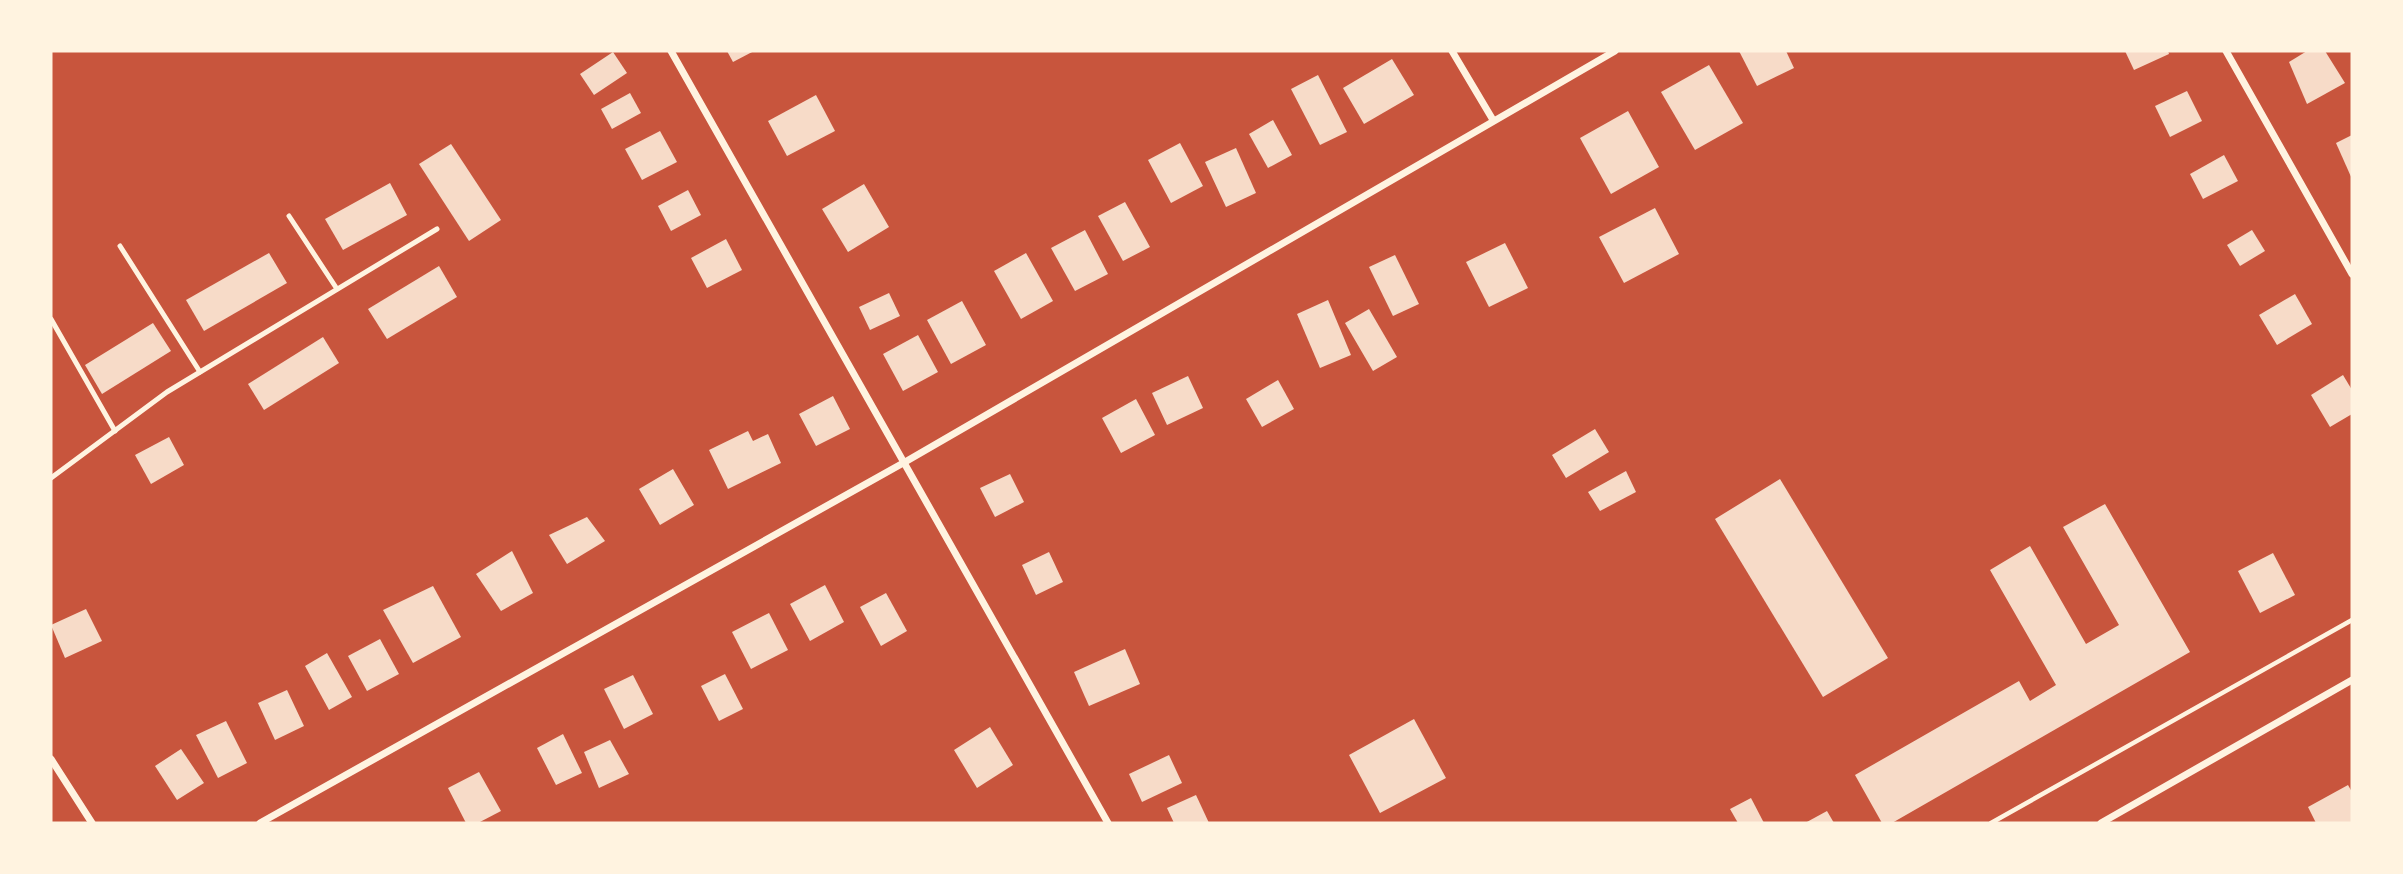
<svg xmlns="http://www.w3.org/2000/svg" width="2403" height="874" font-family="'Source Sans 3',sans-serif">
	<rect width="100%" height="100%" fill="#c8553d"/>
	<g fill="#f7dbc8">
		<path d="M727 51H754L733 62Z"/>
		<path d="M1739 51H1786L1794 68 1757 86Z"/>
		<path d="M2125 51H2168L2169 54 2134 70Z"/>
		<path d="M2307 51H2325L2345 83 2307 104 2289 62Z"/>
		<path d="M613 52 627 73 594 95 580 74Z"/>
		<path d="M1392 59 1414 95 1364 124 1343 88Z"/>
		<path d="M1709 65 1743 123 1695 150 1661 92Z"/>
		<path d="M1318 75 1347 132 1320 145 1291 89Z"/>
		<path d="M2187 91 2202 121 2170 137 2155 106Z"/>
		<path d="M630 93 641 113 612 129 601 109Z"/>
		<path d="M816 95 835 131 787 156 768 121Z"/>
		<path d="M1628 111 1659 167 1611 194 1580 138Z"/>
		<path d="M1273 120 1292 155 1268 168 1249 134Z"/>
		<path d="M660 131 677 162 642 180 625 149Z"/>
		<path d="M2352 135V179L2336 143Z"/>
		<path d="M1180 143 1203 186 1171 203 1148 160Z"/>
		<path d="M451 144 501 220 469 241 419 164Z"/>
		<path d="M1236 148 1256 193 1226 207 1205 162Z"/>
		<path d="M2224 155 2238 181 2203 199 2190 174Z"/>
		<path d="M390 183 407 215 343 250 325 219Z"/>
		<path d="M864 184 889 227 848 252 822 209Z"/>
		<path d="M688 190 701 215 671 231 658 206Z"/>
		<path d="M1125 202 1150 247 1123 261 1098 216Z"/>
		<path d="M1655 208 1679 254 1624 283 1599 237Z"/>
		<path d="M1085 230 1108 274 1075 291 1051 248Z"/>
		<path d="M2252 230 2265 251 2240 266 2227 245Z"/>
		<path d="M726 239 742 270 707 288 691 258Z"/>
		<path d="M1505 243 1528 288 1489 307 1466 262Z"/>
		<path d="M269 253 287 283 204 331 186 300Z"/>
		<path d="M1026 253 1053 301 1021 319 994 271Z"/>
		<path d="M1395 255 1419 304 1393 316 1369 267Z"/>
		<path d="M439 266 457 297 387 339 368 309Z"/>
		<path d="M889 293 900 316 870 330 859 307Z"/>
		<path d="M2295 294 2312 324 2277 345 2259 315Z"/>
		<path d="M1328 300 1351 355 1320 368 1297 314Z"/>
		<path d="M962 301 986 345 951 364 927 320Z"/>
		<path d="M1369 309 1397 357 1373 371 1345 323Z"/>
		<path d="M153 323 171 351 102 394 85 365Z"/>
		<path d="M918 335 938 372 903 391 883 354Z"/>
		<path d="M323 337 339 363 264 410 248 384Z"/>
		<path d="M2343 375 2352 390V414L2330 427 2311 395Z"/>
		<path d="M1188 376 1203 408 1167 425 1152 393Z"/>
		<path d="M1278 380 1294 409 1262 427 1246 399Z"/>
		<path d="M833 396 850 429 816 446 799 414Z"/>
		<path d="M1136 399 1155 435 1121 453 1102 418Z"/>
		<path d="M1595 429 1609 452 1566 478 1552 455Z"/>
		<path d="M748 431 753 441 768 434 781 463 728 489 709 450Z"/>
		<path d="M169 437 184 465 151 484 135 455Z"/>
		<path d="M673 469 694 505 660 525 639 489Z"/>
		<path d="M1626 471 1636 492 1600 511 1588 492Z"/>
		<path d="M1010 474 1024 502 995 517 980 488Z"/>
		<path d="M1780 479 1888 658 1823 697 1715 519Z"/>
		<path d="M2105 504 2190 652 1892 823H1882L1855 775 2019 681 2030 701 2056 685 1990 570 2030 546 2086 644 2119 625 2063 527Z"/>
		<path d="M587 517 605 541 567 564 549 535Z"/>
		<path d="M512 551 533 593 501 611 476 574Z"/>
		<path d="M1049 552 1063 582 1036 595 1022 565Z"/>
		<path d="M2273 553 2295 595 2260 613 2238 571Z"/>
		<path d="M825 585 844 622 810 641 790 604Z"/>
		<path d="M433 586 461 637 413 663 383 610Z"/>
		<path d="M886 593 907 631 881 646 860 607Z"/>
		<path d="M86 609 102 641 65 658 51 625Z"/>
		<path d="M769 613 788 650 751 669 732 632Z"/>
		<path d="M380 639 399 674 367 691 348 656Z"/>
		<path d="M1125 649 1140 684 1089 706 1074 672Z"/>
		<path d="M327 653 352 697 329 710 305 666Z"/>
		<path d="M725 674 743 709 719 721 701 686Z"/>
		<path d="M633 675 653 714 624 729 604 689Z"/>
		<path d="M287 690 304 726 275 740 258 703Z"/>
		<path d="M1414 719 1446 778 1380 813 1349 755Z"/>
		<path d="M226 721 247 763 218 778 196 735Z"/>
		<path d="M990 727 1013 765 977 788 954 750Z"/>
		<path d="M563 734 582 773 556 785 537 748Z"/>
		<path d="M610 740 629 774 599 788 584 752Z"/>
		<path d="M181 749 204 783 177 800 155 766Z"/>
		<path d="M1169 755 1182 783 1142 802 1129 774Z"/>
		<path d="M479 772 501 811 478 823H466L448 788Z"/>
		<path d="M2348 785 2352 792V823H2316L2308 807Z"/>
		<path d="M1196 795 1209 823H1174L1167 808Z"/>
		<path d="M1751 798 1764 823H1738L1730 809Z"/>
		<path d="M1827 811 1834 823H1805Z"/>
	</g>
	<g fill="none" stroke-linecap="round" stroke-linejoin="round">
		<path stroke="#fff3e0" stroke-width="4.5" d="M1991 823 2352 620"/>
		<g stroke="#fff3e0" stroke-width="5">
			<path d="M289 216 337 289"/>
			<path d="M120 246 200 372"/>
			<path d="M51 319 115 431"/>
			<path d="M51 478 167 392 437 229"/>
		</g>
		<g stroke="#fff3e0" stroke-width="7">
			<path d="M671 51 1108 823"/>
			<path d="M1452 51 1493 120"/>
			<path d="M2226 51 2352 274"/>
			<path d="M51 759 92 823"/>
			<path d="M260 823 905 462 1615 51"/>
			<path d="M2101 823 2352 680"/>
		</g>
	</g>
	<rect width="2403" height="874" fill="none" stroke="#fff3e0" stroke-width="105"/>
</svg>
